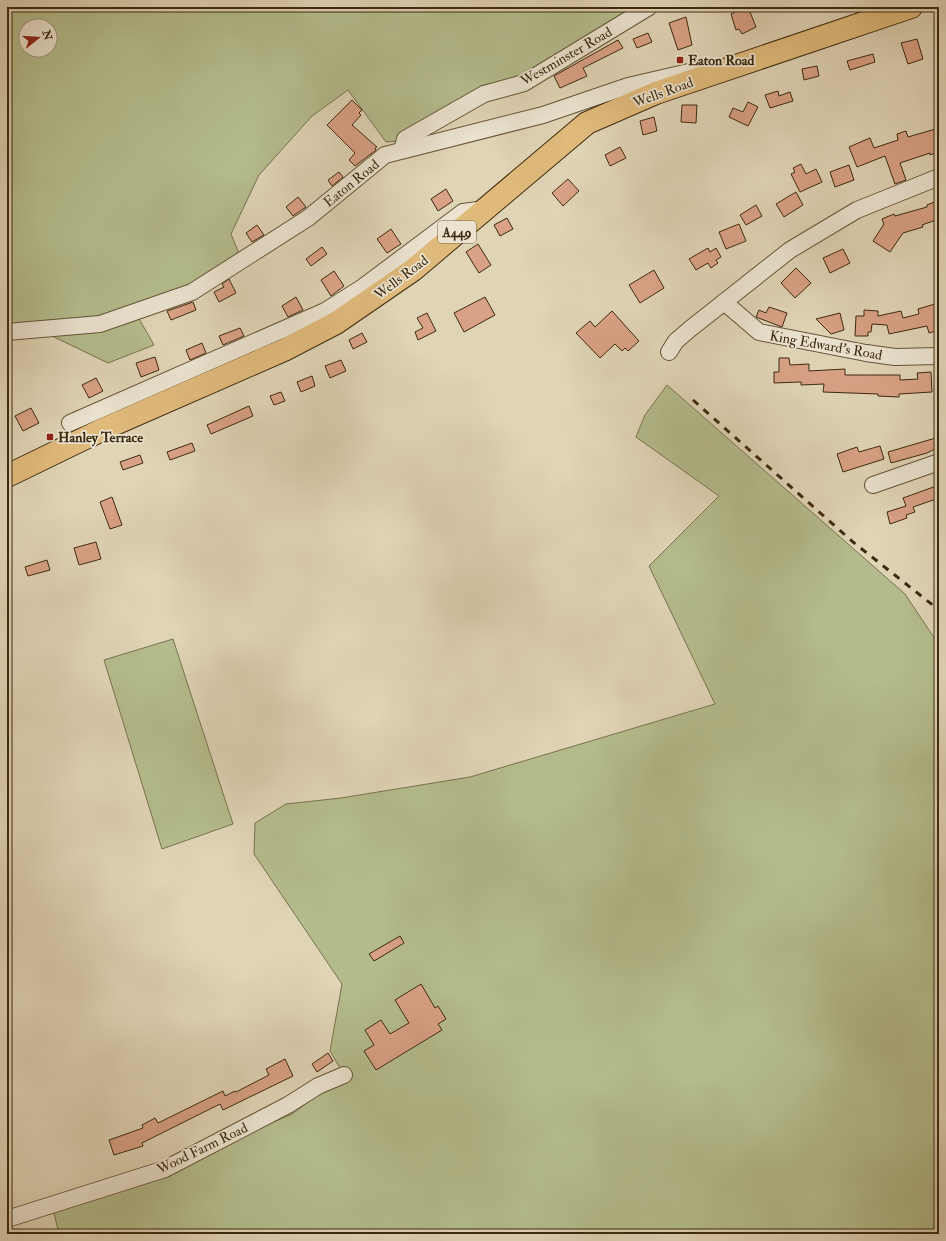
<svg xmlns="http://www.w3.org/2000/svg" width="946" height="1241" font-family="'IM FELL Double Pica',serif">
	<rect width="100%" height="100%" fill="#e0d4b6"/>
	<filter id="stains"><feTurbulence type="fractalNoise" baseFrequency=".005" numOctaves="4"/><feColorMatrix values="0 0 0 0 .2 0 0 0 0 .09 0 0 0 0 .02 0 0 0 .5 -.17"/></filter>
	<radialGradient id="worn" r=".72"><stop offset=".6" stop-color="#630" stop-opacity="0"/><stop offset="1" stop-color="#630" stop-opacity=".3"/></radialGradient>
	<g fill="#b4bc8d" stroke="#78734e" fill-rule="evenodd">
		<path d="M7 7H638L413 140 386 142 348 90 312 116 259 175 231 234 244 266 138 317 154 345 108 363 52 336 7 333ZM26 26H50V50H26Z"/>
		<path d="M667 385 905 594 939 645V1234H59L53 1209 206 1151 292 1114 344 1075 330 1051 342 984 254 854 255 823 286 804 341 798 470 777 715 704 649 566 719 496 636 437 645 415Z"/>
		<path d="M173 639 233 824 162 849 104 660Z"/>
	</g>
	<g fill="#d9a185" stroke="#3d2a0e">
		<path d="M736 7H748L756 27 742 34 739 29 736 30 731 14 737 11Z"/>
		<path d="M686 17 692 45 678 50 669 23Z"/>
		<path d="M648 33 652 42 637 48 633 39Z"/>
		<path d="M917 39 923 59 908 64 901 43Z"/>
		<path d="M618 40 623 48 583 68 587 76 560 88 554 76Z"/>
		<path d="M873 54 875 62 850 70 847 61Z"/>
		<path d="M817 66 819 76 804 80 802 69Z"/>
		<path d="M778 91 779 96 790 92 793 101 770 108 765 95Z"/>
		<path d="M352 100 362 110 359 113 361 115 352 125 377 147 375 148 376 150 355 166 349 160 355 153 327 125Z"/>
		<path d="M748 102 758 107 748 126 729 117 733 108 743 112Z"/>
		<path d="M682 105H697L696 123 681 122Z"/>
		<path d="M654 117 657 131 643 135 640 121Z"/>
		<path d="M939 128V152L930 155V153L900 163 906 180 895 184 885 156 857 167 849 147 870 138 874 148 898 140 897 134 906 131 908 137Z"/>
		<path d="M620 147 626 158 610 166 605 155Z"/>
		<path d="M801 164 806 174 816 169 822 182 800 192 791 174 795 172 793 168Z"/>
		<path d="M849 165 854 180 835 187 830 172Z"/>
		<path d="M339 172 343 177 332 186 328 180Z"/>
		<path d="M568 179 579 191 563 206 552 193Z"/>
		<path d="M446 189 453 201 438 211 431 199Z"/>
		<path d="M796 192 803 205 784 217 776 204Z"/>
		<path d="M298 197 306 207 293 216 286 207Z"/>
		<path d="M939 200V219L922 225 923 227 903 233 890 252 873 241 884 224 882 219 894 214 895 216 927 207V205Z"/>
		<path d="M756 205 762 216 746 225 740 215Z"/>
		<path d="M507 218 513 229 500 236 494 225Z"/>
		<path d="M739 224 746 241 726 249 719 232Z"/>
		<path d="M257 225 264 235 252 242 246 233Z"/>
		<path d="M391 229 401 244 387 253 377 239Z"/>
		<path d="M478 244 491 265 479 273 466 252Z"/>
		<path d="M322 247 327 254 311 266 306 259Z"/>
		<path d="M708 248 710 252 716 248 721 257 716 260 718 263 711 268 708 263 696 270 689 259Z"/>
		<path d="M843 249 850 263 830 273 823 258Z"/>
		<path d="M796 268 811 283 795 298 781 283Z"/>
		<path d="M654 270 664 288 640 303 629 285Z"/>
		<path d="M334 271 344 286 331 296 321 280Z"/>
		<path d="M229 279 236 293 219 302 214 292 224 287 222 284Z"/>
		<path d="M296 297 303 310 288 317 282 306Z"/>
		<path d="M485 297 495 315 464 332 454 313Z"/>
		<path d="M193 302 196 310 171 320 167 311Z"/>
		<path d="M935 304 937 311H939V330L929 333 927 326 889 334 887 325 872 324 871 332H868V336H855L856 316H864V310L878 311V316L901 311 903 318 919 314 918 309Z"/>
		<path d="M769 307 787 313 782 327 756 317 759 310 766 313Z"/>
		<path d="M612 311 639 341 628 351 625 348 622 351 615 344 600 358 576 333 590 321 595 327Z"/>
		<path d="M427 313 436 331 418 340 415 332 423 328 417 318Z"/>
		<path d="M840 313 844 330 831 334 816 319Z"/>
		<path d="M240 328 244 336 223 345 219 336Z"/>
		<path d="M362 333 367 342 353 349 349 340Z"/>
		<path d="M202 343 206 353 190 360 186 350Z"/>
		<path d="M155 357 159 370 141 377 136 363Z"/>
		<path d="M779 358H789L790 365 809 364V371L845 369V375H900V380L918 379 917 373 931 372 932 392 899 394V397L878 396V394L823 392 824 384 801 385V382L774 383V372H779Z"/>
		<path d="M341 360 346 371 330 378 325 366Z"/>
		<path d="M312 376 315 386 301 392 297 382Z"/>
		<path d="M96 378 103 391 89 398 82 385Z"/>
		<path d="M281 392 285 401 274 405 270 396Z"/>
		<path d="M249 406 253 416 211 434 207 425Z"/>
		<path d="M31 408 39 423 23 431 15 416Z"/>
		<path d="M939 437V447L927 453 891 463 888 452Z"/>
		<path d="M192 443 195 451 170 460 167 452Z"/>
		<path d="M880 446 884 459 843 472 837 454 857 447 859 452Z"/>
		<path d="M140 455 143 463 123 470 120 462Z"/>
		<path d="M939 485V498L913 507 915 512 906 515 907 518 890 524 887 512 906 506 903 498Z"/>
		<path d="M112 497 122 525 110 529 100 502Z"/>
		<path d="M96 542 101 559 79 565 74 548Z"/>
		<path d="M47 560 50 570 28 576 25 567Z"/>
		<path d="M400 936 404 943 374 961 369 954Z"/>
		<path d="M421 984 435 1008 438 1006 446 1019 438 1024 442 1030 376 1070 364 1051 374 1045 365 1030 381 1020 390 1034 409 1023 395 1000Z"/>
		<path d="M328 1053 333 1061 317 1072 312 1064Z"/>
		<path d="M285 1059 293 1076 223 1110 220 1104 142 1143 143 1146 114 1155 109 1140 143 1128 142 1125 155 1118 158 1123 223 1091 225 1096 235 1091 236 1092 269 1075 266 1069Z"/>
	</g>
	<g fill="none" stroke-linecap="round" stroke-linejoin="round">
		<defs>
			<g id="minor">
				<path d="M402 150 405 139 484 94 524 83 649 7"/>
				<path d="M724 302 759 332 866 353 895 357 939 356"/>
				<path d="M7 332 100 324 192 292 308 218 385 155 543 115 628 86 693 71"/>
				<path d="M669 352 676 341 690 329 790 250 857 210 939 177"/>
				<path d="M70 423 325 311 363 287 463 212 485 209"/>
				<path d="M873 485 939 462"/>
				<path d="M7 1219 165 1169 288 1105 318 1086 344 1075"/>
			</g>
			<path id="highway" d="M7 476 108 427 284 350 336 323 413 270 587 123 656 93 911 7"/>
		</defs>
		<use href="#minor" stroke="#665438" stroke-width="18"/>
		<use href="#highway" stroke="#3d2a0e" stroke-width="24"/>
		<use href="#minor" stroke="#ebe3d0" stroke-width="16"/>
		<use href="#highway" stroke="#e0ba7b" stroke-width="22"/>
		<path stroke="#3d2a0e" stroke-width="3" stroke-dasharray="7 7" stroke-linecap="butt" d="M693 400 853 542 939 610"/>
	</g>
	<g fill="#8f2418" stroke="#ebe3d0" stroke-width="1.5">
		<rect x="676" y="56" width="8" height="8" rx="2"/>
		<rect x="46" y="433" width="8" height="8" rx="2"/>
	</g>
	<g text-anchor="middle" stroke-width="3.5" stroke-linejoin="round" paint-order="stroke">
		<rect fill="#ebe3d0" stroke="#716248" stroke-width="1" x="438" y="221" width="38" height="22" rx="3"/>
		<g font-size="13" font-weight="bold" fill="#3d2a0e">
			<text x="457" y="237">A449</text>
		</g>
		<g font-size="14" fill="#3d2a0e" stroke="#ebe3d0">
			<text transform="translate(566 56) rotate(-30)" y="5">Westminster Road</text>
			<text transform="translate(663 92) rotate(-20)" y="5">Wells Road</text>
			<text transform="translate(351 183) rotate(-39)" y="5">Eaton Road</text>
			<text transform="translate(401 277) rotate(-37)" y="5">Wells Road</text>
			<text transform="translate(826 345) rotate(10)" y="5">King Edward's Road</text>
			<text transform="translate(202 1148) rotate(-26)" y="5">Wood Farm Road</text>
		</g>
		<g font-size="14" font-weight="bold" fill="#3d2a0e" stroke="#ebe3d0" text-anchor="start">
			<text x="688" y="65">Eaton Road</text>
			<text x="58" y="442">Hanley Terrace</text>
		</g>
	</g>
	<rect width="946" height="1241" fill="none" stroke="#e0d4b6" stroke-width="24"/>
	<rect x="8" y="8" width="930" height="1225" fill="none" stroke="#3d2a0e" stroke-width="2"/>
	<rect x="12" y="12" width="922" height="1217" fill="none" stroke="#3d2a0e"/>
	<g transform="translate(38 38) rotate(73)"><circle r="19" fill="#ebe3d0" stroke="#a59982"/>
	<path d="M0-3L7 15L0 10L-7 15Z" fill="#8f2418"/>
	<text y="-6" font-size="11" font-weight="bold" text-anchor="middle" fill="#3d2a0e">N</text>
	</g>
	<rect width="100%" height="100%" filter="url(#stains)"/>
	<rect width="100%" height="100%" fill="url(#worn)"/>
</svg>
